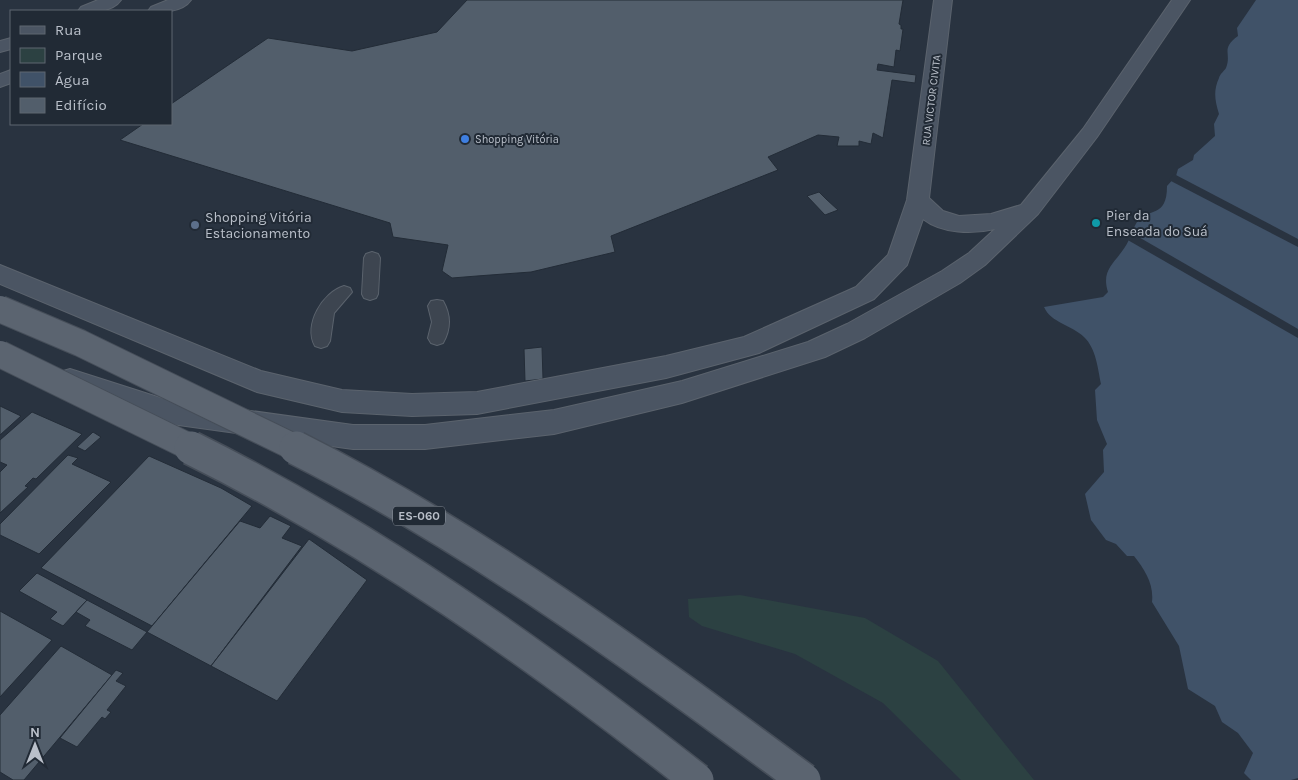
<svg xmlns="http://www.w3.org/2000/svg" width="1298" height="780" font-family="Karla,sans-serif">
	<rect width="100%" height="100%" fill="#293340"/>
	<path fill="#2c4142" d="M740 595 865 618 938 661 1034 780H961L883 703 795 654 702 626 689 617 688 599Z"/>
	<path fill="#405268" d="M1256 0H1298V778L1291 780H1251L1244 773 1253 753 1238 733 1222 722 1215 706 1188 689 1179 646 1152 602C1154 584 1145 570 1134 556H1127L1116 544 1106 540 1091 520 1085 494 1104 472 1103 450 1107 444 1097 420 1095 390 1101 384C1098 369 1096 348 1084 337 1072 325 1051 323 1044 307L1103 297 1108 292C1101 270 1114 264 1125 247 1130 240 1132 230 1137 222 1148 207 1167 219 1167 186L1176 176 1178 169 1193 160 1194 155 1215 136 1214 124 1219 114C1215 101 1213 91 1219 78 1220 74 1224 71 1226 68 1232 53 1220 49 1238 36L1237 28Z"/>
	<g fill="#293340">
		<path d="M1174 174 1298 239V247L1169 180Z"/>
		<path d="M1130 232 1298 329V338L1126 239Z"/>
	</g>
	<g fill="#525e6b" stroke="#232c37">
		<path d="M467 0H903L899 24 901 25V29H903L900 51 896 50 894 67 878 64 877 70 916 75 915 83 892 80 883 138 873 133 871 144 859 141V146H837L839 137 818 135 768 157 778 170 611 236 615 252 531 272 477 276 452 278 442 271 448 245 393 237 390 223 120 140 143 124H171V104L268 38 352 51 437 32Z"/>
		<path d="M819 192 826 199 838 210 825 215 807 196Z"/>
		<path d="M542 347 543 379 525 381 524 349Z"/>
		<path d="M0 406 21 416 0 435Z"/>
		<path d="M32 412 82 434 36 479 33 478 25 486 28 487 0 513V472L7 465 0 462V440Z"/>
		<path d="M93 432 101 437 85 451 77 447Z"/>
		<path d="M68 455 78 458 72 464 111 482 39 554 0 535V524Z"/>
		<path d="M149 456 221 488 252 506 152 626 41 568Z"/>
		<path d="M270 516 291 526 282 538 302 546 211 666 147 632 240 521 260 528Z"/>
		<path d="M309 539 367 580 277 701 211 666Z"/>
		<path d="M37 573 87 600 63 626 50 619 57 612 19 591Z"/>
		<path d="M87 600 147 632 132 650 85 626 90 620 76 612Z"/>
		<path d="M0 611 52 640 0 697Z"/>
		<path d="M61 646 112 675 24 780H13L0 772V715Z"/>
		<path d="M116 670 123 673 116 681 126 686 107 710 111 712 105 719 102 717 77 747 60 738Z"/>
	</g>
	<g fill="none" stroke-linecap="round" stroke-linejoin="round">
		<defs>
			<g id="lane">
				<path d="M372 252 378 254 380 258 378 294 376 298 370 300 364 298 362 294 364 258 366 254Z"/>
				<path d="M344 286 350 288 352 292 334 313 330 341 327 346 321 348 315 346C303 325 323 292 344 286Z"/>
				<path d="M437 300 443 301C451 315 451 329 443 343L437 345 431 343 428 338 432 322 428 306 431 301Z"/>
			</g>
			<g id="secondary">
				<path d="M98 0H121C112 13 92 12 78 11L81 7Z"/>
				<path d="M168 0H191C182 13 162 12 148 11L151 7Z"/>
				<path d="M934 0H952L929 198 943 211 959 216 991 214 1021 205 1083 129 1172 0H1190L1097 137 1038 214 985 265 960 283 865 338 825 357 682 403 554 434 425 449H353L164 423 60 388 56 380 60 372 70 369 164 399 353 425H425L554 410 682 381 808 342 847 324 942 271 969 253 995 229C973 234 942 234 923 219L907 265 874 299 759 353 666 378 477 414 412 416 342 412 257 392 0 284V265L261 371 342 390 412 394 477 392 666 356 744 337 856 287 888 255 907 200Z"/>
				<path d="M11 38V49L0 52V41Z"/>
				<path d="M11 70V83L0 87V74Z"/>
			</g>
		</defs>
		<use href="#lane" stroke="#5b636d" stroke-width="2"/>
		<use href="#secondary" stroke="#5b636d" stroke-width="2"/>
		<use href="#lane" fill="#3d4550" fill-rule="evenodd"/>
		<use href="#secondary" fill="#4b5563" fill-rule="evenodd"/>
		<defs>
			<g id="primary-bridge-far1">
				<path d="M0 309 80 343 298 449"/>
				<path d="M0 354 194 449"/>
			</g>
			<g id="primary-bridge">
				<path d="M191 448C373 538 538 655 697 780"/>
				<path d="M296 448C477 539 641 660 804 780"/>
			</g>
		</defs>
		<use href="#primary-bridge-far1" stroke="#464e59" stroke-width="28" stroke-linecap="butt"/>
		<use href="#primary-bridge" stroke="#464e59" stroke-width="36" stroke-linecap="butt"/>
		<use href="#primary-bridge-far1" stroke="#5b6470" stroke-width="26"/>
		<use href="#primary-bridge" stroke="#5b6470" stroke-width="33"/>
	</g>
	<circle fill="#3f7fe0" stroke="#212a35" stroke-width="2" cx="465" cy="139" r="5"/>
	<circle fill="#0f9aa8" stroke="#212a35" stroke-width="2" cx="1096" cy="223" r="5"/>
	<circle fill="#5c6f8a" stroke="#212a35" stroke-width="2" cx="195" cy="225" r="5"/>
	<g text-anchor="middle" stroke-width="4" stroke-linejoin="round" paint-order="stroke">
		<g font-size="11" fill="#bac0ca" stroke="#212a35">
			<text transform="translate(931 100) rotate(-83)" y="4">RUA VICTOR CIVITA</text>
		</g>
		<g font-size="11" fill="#bac0ca" stroke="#212a35" text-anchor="start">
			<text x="475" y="143">Shopping Vitória</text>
		</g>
		<rect fill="#212a35" stroke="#8c939d" stroke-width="1" x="393" y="506.5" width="52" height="19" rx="4"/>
		<g font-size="12" font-weight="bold" fill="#bac0ca">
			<text x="419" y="520">ES-060</text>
		</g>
		<g font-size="14" fill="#bac0ca" stroke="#212a35" text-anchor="start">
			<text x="1106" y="220">Pier da<tspan x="1106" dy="16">Enseada do Suá</tspan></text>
			<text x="205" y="222">Shopping Vitória<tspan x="205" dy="16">Estacionamento</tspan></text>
		</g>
	</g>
	<rect x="10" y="10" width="162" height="115" fill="#212a35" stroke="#5e6671"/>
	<rect x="20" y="26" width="25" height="8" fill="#4b5563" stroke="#5e6671"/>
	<text x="55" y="35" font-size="15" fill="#bac0ca">Rua</text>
	<rect x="20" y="48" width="25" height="15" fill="#2c4142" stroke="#5e6671"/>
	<text x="55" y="60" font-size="15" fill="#bac0ca">Parque</text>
	<rect x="20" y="72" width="25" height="15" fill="#405268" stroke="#5e6671"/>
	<text x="55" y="85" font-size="15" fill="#bac0ca">Água</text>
	<rect x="20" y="98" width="25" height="15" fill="#525e6b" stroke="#5e6671"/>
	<text x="55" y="110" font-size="15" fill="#bac0ca">Edifício</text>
	<g transform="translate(35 745)" stroke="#212a35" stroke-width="4" paint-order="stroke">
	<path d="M0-4L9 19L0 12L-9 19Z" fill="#bac0ca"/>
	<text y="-8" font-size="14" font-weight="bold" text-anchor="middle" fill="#bac0ca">N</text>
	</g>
</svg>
